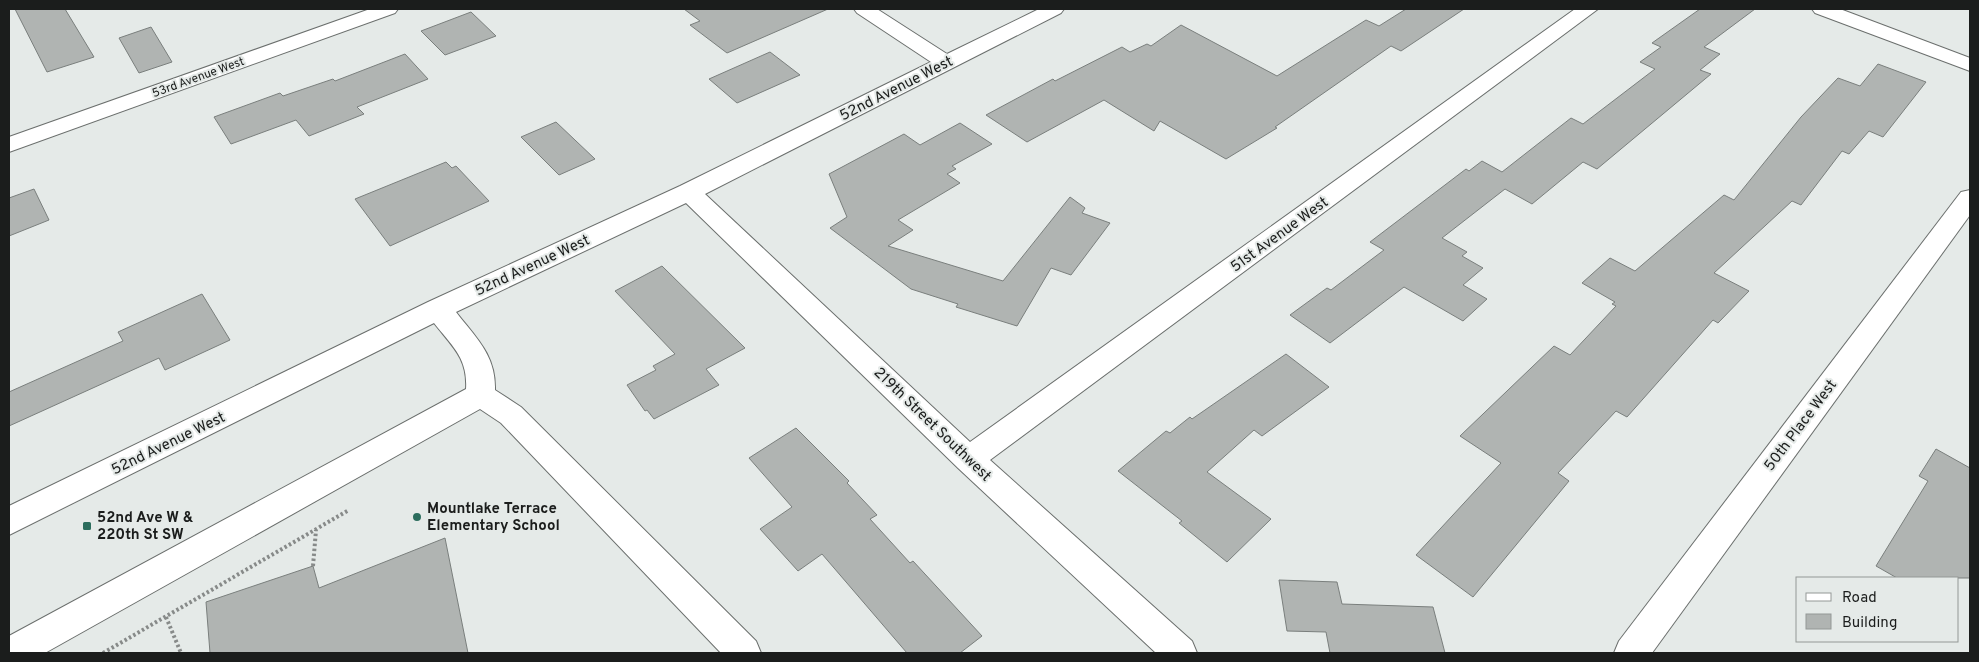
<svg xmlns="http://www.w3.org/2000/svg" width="1979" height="662" font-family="Overpass,sans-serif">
	<rect width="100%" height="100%" fill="#e5eae8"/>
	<g fill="#b0b4b2" stroke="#7a7f7d">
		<path d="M15 9H65L94 57 47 72Z"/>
		<path d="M684 9H828L727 53 690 25 700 21Z"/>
		<path d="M1406 9H1464L1401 51 1391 46 1275 127 1277 128 1226 159 1160 121 1154 131 1104 100 1027 142 986 115 1053 79 1055 81 1122 47 1130 52 1147 44 1151 46 1181 25 1277 76 1366 20 1379 26Z"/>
		<path d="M1700 9H1755L1704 47 1720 54 1700 70 1711 74 1597 169 1583 162 1532 204 1505 189 1442 238 1467 252 1462 256 1483 268 1463 285 1487 299 1463 321 1404 287 1330 343 1290 315 1327 288 1331 290 1384 250 1370 242 1466 169 1469 171 1482 161 1502 172 1571 118 1583 124 1655 69 1640 62 1661 47 1652 43Z"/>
		<path d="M471 12 496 36 445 55 421 31Z"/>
		<path d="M151 27 172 62 139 73 119 38Z"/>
		<path d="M770 52 800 75 737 103 709 79Z"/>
		<path d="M405 54 428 79 357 107 364 114 309 136 296 120 231 144 214 117 280 93 283 96 333 79 335 81Z"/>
		<path d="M1878 64 1926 82 1883 137 1869 131 1849 154 1842 151 1801 205 1792 201 1714 273 1749 291 1718 323 1713 320 1627 417 1616 411 1558 473 1569 481 1473 597 1416 555 1501 463 1460 436 1554 346 1570 355 1616 306 1612 304 1615 302 1582 283 1610 258 1635 271 1724 195 1734 200 1801 117 1838 78 1860 86Z"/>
		<path d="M556 122 595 159 559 175 521 137Z"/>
		<path d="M960 123 992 144 952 166 956 169 947 174 960 183 898 220 913 230 888 246 1003 281 1070 197 1085 208 1082 213 1110 223 1071 275 1051 268 1017 326 956 307 958 304 911 289 830 228 847 217 829 174 904 134 920 145Z"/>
		<path d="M446 162 452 168 456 166 489 201 390 246 355 199Z"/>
		<path d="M34 189 49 220 9 236V198Z"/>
		<path d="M662 266 745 348 706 369 719 385 654 419 647 410 645 411 627 385 656 370 653 366 675 354 615 291Z"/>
		<path d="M202 294 230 340 165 370 159 358 9 426V392L123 341 118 332Z"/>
		<path d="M1286 354 1329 387 1262 436 1254 430 1207 472 1271 519 1227 562 1179 523 1182 521 1118 471 1166 431 1170 433 1190 417 1192 419Z"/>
		<path d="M796 428 849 481 847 483 877 515 870 519 910 563 913 561 982 636 960 653H907L822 554 798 571 760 529 792 507 749 458Z"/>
		<path d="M1936 449 1970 468V578H1897L1876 566 1928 481 1919 476Z"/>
		<path d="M445 538 468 653H210L206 602 313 566 319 588Z"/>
		<path d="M1279 580 1337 582 1342 604 1433 607 1445 653H1330L1326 632 1287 631Z"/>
	</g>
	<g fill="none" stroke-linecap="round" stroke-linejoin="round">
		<defs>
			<g id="minor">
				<path d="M370 9H398L395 13 9 152V137Z"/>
				<path d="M854 9H877L947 54 1039 9H1064L1061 13 705 194 970 442 1575 9H1598L990 460 1192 641 1197 653H1156L958 468 686 203 456 312C476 338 496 355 495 390L521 407 756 641 761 653H721L501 423 480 409 45 653H9V636L466 389C468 358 452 346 434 323L9 535V506L428 302 680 186 931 62 857 13Z"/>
				<path d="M1812 9H1840L1970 58V71L1815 13Z"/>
				<path d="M1970 190V215L1652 653H1614L1619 641 1961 192Z"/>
			</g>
		</defs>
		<use href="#minor" stroke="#6b6f6d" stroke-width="2"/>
		<g stroke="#878a89" stroke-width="4" stroke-dasharray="2.5 2.5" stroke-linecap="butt">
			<path d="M313 566 316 530"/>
			<path d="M166 617 181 653"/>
			<path d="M103 653 349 510"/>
		</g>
		<use href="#minor" fill="#fff" fill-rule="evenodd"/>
	</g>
	<g fill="#2c6d5d" stroke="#e5eae8" stroke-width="2">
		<circle cx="417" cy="517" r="5"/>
		<rect x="82" y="521" width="10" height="10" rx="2.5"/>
	</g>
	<g text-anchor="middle" stroke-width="4" stroke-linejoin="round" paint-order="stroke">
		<g font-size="12" fill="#1b1d1c" stroke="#e5eae8">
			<text transform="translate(198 77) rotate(-20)" y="4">53rd Avenue West</text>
		</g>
		<g font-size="15" fill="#1b1d1c" stroke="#e5eae8">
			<text transform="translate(896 88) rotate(-27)" y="5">52nd Avenue West</text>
			<text transform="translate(1279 234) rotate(-36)" y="5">51st Avenue West</text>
			<text transform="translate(532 265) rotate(-25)" y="5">52nd Avenue West</text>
			<text transform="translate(933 424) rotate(44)" y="5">219th Street Southwest</text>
			<text transform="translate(1800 425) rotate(-53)" y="5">50th Place West</text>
			<text transform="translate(168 443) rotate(-26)" y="5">52nd Avenue West</text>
		</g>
		<g font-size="15" font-weight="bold" fill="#1b1d1c" stroke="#e5eae8" text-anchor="start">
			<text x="427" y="513">Mountlake Terrace<tspan x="427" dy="17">Elementary School</tspan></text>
			<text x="97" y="522">52nd Ave W &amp;<tspan x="97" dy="17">220th St SW</tspan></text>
		</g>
	</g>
	<rect width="1979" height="662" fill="none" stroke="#1b1d1c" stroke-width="20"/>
	<rect x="1796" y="577" width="162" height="65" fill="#e5eae8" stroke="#949896"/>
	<rect x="1806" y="593" width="25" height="8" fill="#ffffff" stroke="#949896"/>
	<text x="1842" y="602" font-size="15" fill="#1b1d1c">Road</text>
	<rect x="1806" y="614" width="25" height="15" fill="#b0b4b2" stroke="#949896"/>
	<text x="1842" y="627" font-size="15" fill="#1b1d1c">Building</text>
</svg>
